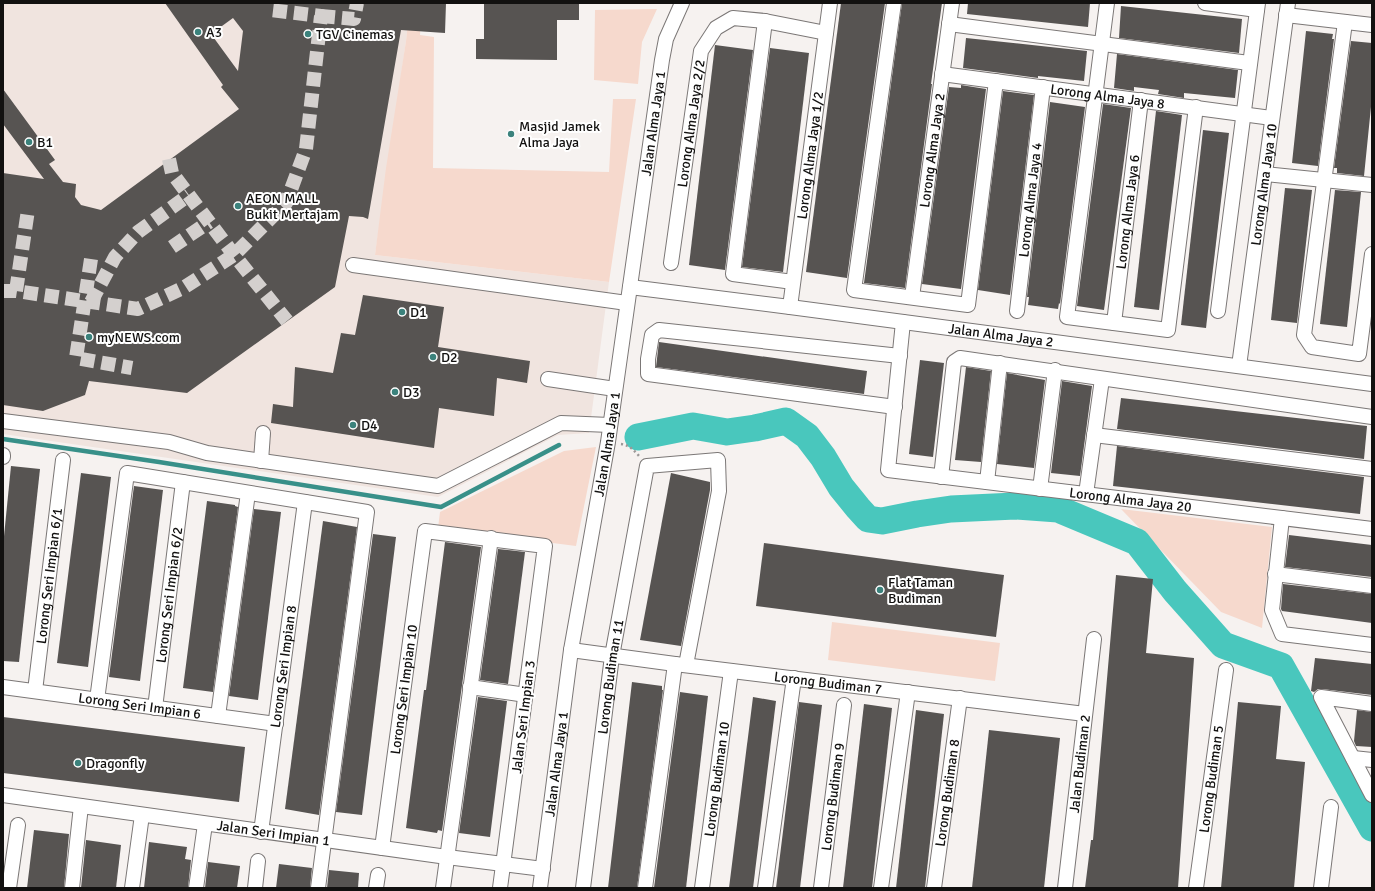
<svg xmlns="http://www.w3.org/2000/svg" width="1375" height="891" font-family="Signika,sans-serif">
	<rect width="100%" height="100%" fill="#f6f2f0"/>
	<path fill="#f0e4df" d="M3 3H410L406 41 375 255 609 282 589 433 558 435 438 497 3 434Z"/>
	<g fill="#f6d9cd">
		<path d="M410 3H422L420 35 434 37 433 168 609 172 613 99H636L609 282 375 255 386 168 406 41Z"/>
		<path d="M657 9 642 42 638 84 594 80 595 10Z"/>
		<path d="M596 447 576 546 438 528 440 512 564 451Z"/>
		<path d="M1121 509 1272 527 1262 628 1221 612Z"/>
		<path d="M832 622 1000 643 995 681 828 660Z"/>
	</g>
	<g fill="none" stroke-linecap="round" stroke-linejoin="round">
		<path stroke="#389089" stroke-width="4.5" d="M3 439 159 462 441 507 559 445"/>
		<path stroke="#49c7bd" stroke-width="27" d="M638 437 693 426 727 432 755 428 786 421 807 436 823 457 841 487 858 508 868 519 882 521 917 514 951 509 1015 506 1058 509 1137 542 1175 591 1223 645 1281 666 1372 828"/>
	</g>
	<g fill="#575452" fill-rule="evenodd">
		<path d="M165 3H446L445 33 401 30 368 219 363 217 349 216 335 287 187 393 89 381 85 395 43 411 3 405V173L44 179 3 124V89L55 160 49 164 63 182 76 184 75 197 81 205 101 210 239 109 221 87 223 85ZM233 18 243 31 238 71 211 34Z"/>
		<path d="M484 3H579V20H557V60L476 59V39H484Z"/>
		<path d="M841 3H885L847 278 806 272Z"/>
		<path d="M902 3H942L931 84H932L905 288 864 283Z"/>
		<path d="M968 3H1090L1088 27 967 14Z"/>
		<path d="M1121 6 1242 19 1239 53 1119 38Z"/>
		<path d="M1306 31 1333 34 1332 39H1334L1318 166 1292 163Z"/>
		<path d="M966 38 1087 51 1084 81 1038 76V78L963 68Z"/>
		<path d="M1351 41 1372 43V97L1364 176 1337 173V168H1334Z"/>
		<path d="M715 45 753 50 725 270 689 265Z"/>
		<path d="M770 48 809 53 783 272 742 267Z"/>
		<path d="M1117 54 1238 70 1235 98 1184 93V98L1158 94 1159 90 1134 87V91L1114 88Z"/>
		<path d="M961 85 986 89 961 289 922 284 949 87 961 88Z"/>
		<path d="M1003 91 1034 95 1010 295 978 290Z"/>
		<path d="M1050 102 1085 107 1060 304 1059 303 1058 309 1028 305 1029 297H1027Z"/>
		<path d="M1103 104 1131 108 1104 310 1077 306Z"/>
		<path d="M1156 111 1182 115 1159 310 1134 307Z"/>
		<path d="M1203 130 1229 133 1206 328 1181 325Z"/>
		<path d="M1285 188 1312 190 1297 323 1271 320Z"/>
		<path d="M1335 190 1361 192 1347 327 1320 324Z"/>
		<path d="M363 295 444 307 438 347 530 361 527 383 497 378 494 416 439 408 434 448 271 423 273 404 293 407 295 367 333 373 341 333 355 335Z"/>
		<path d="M659 342 867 371 864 394 656 367Z"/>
		<path d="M920 360 944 363 933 457 909 454Z"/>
		<path d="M966 367 991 371 981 462 955 460Z"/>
		<path d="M1007 373 1045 380 1034 468 997 464Z"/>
		<path d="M1062 381 1092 386 1080 476 1051 473Z"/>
		<path d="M1121 398 1367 426 1364 459 1117 429Z"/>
		<path d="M1117 446 1364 477 1360 514 1113 486Z"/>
		<path d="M11 466 40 469 19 662 3 661V546Z"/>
		<path d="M81 473 111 477 88 667 57 663Z"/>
		<path d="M671 473 710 482V490L681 646 640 640Z"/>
		<path d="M134 486 163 490 140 681 109 677Z"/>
		<path d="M207 501 235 505V506L238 507 213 692 183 688Z"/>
		<path d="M254 509 281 512 258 700 229 696Z"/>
		<path d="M323 521 357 527 319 815 285 809Z"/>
		<path d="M373 534 396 537 362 815 336 812Z"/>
		<path d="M1289 535 1372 545V577L1285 567Z"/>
		<path d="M445 542 481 547 442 831 438 830 437 833 406 828 424 690H426Z"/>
		<path d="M764 543 1004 575 996 637 756 606Z"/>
		<path d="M498 549 525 552 508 684 480 680Z"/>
		<path d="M1116 575 1153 579 1146 653 1194 658 1178 888H1085L1091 840H1093Z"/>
		<path d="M1283 584 1372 594V623L1282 611 1281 609Z"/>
		<path d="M1315 658 1372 664V695L1322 689H1318L1314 692 1311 691Z"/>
		<path d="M632 682 662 686V690H663L637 888H608Z"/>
		<path d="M680 692 708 696 686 888H654Z"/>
		<path d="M478 697 507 701 490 837 459 833Z"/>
		<path d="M753 697 776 701 753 888H729Z"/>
		<path d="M799 702 822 705 800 888H776Z"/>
		<path d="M1238 702 1281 706 1276 759 1305 762 1294 888H1221Z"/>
		<path d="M864 704 892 708 872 888H843Z"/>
		<path d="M916 710 944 714 925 888H896Z"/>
		<path d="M1357 710 1372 712V747L1356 746 1354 741Z"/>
		<path d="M3 717 245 747 239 802 3 773Z"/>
		<path d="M989 730 1060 738 1044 888H972Z"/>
		<path d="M34 830 69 834 64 888H27Z"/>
		<path d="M86 840 121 845 116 888H81Z"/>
		<path d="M149 842 187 847 185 859 191 860 188 888H144Z"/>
		<path d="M208 862 240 866 237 888H205Z"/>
		<path d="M279 864 312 868 310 888H276Z"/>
		<path d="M329 870 359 873 358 888H327Z"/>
	</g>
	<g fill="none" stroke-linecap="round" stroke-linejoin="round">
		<g stroke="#d4d0ce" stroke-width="14" stroke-dasharray="14 7" stroke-linecap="butt">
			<path d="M321 16 354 19 357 3"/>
			<path d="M169 159 172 173 234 255 287 321"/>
			<path d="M172 247 209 222"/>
			<path d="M91 259 76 358 132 368"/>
			<path d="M3 291H16L138 309 183 288 234 255 286 203 306 149 321 16 270 10"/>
			<path d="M16 291 28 210"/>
			<path d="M91 302 115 257 138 232 189 195"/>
		</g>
		<defs>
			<g id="minor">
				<path d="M894 3 854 290 968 305 996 81"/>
				<path d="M1107 3 1067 317 1168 330 1196 107"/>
				<path d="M1205 3 1257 10"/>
				<path d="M1286 15 1372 25"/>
				<path d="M765 21 733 274 793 282"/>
				<path d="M1345 22 1304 335 1312 347 1359 354 1372 254"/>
				<path d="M949 24 1249 63"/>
				<path id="s1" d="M942 74 1272 118"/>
				<path d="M1265 174 1372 185"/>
				<path id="s2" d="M671 263 701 51 716 28 733 18 765 21 826 33"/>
				<path d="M353 265 627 303"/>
				<path id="s3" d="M630 287 790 307 1372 384"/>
				<path id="s4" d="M912 297 952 3"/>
				<path id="s5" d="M790 307 830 3"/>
				<path id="s6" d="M1017 311 1043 87"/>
				<path d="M1218 311 1258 3"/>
				<path id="s7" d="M903 322 888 470 1372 529"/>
				<path id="s8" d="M1114 323 1141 100"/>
				<path id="s9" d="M1239 366 1288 3"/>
				<path d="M548 379 615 389"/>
				<path d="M895 407 648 374V359L652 335 659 330 900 356"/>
				<path d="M3 421 169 442 207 453 438 486 561 423 610 425"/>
				<path d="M1094 435 1372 469"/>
				<path d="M3 455V457"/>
				<path d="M261 461 263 433"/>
				<path d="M941 477 954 362 960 358 1372 417"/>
				<path d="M987 482 1000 363"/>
				<path d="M1040 489 1055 370"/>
				<path d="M1086 494 1102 379"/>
				<path d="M1282 518 1272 610 1282 634 1372 645"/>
				<path d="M1275 574 1372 586"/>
				<path id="s10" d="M571 650 675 664 1085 714"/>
				<path id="s11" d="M3 687 276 724"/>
				<path d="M470 687 526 695"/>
				<path id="s12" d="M35 691 63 460"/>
				<path d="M97 700 127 473 367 512 318 888"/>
				<path d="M1372 704 1321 697 1372 795"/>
				<path id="s13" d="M155 708 183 482"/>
				<path d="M218 716 248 493"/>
				<path d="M1353 758 1372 760"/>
				<path id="s14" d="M3 795 447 857 543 869"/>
				<path id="s15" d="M261 832 305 502"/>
				<path id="s16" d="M382 848 425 531 545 546 500 888"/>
				<path d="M9 888 18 825"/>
				<path d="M72 888 81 806"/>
				<path d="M132 888 142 815"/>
				<path d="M196 888 205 824"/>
				<path d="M255 888 258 861"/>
				<path d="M376 888 378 875"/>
				<path d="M443 888 491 538"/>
				<path id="s17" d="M540 888 571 650 608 442 662 60 666 39 682 3"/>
				<path id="s18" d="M583 888 612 656 647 466 718 460 719 491 686 665"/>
				<path d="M645 888 675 664"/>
				<path id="s19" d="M702 888 731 671"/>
				<path d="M765 888 794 678"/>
				<path id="s20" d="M821 888 844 705"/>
				<path d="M881 888 908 692"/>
				<path id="s21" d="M934 888 960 698"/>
				<path id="s22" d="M1065 888 1094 639"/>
				<path id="s23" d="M1196 888 1226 670"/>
				<path d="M1321 888 1331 807"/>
			</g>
		</defs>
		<use href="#minor" stroke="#7b7776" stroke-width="16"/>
		<path stroke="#9b9897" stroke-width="2.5" stroke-dasharray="2 3" stroke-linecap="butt" d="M621 444C629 445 634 450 639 456"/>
		<use href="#minor" stroke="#fff" stroke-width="14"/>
	</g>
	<g fill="#3b827c" stroke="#fff" stroke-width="1.5">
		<circle cx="198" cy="32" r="4"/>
		<circle cx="308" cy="34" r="4"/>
		<circle cx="511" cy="134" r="4"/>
		<circle cx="29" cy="142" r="4"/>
		<circle cx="238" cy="206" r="4"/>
		<circle cx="402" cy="312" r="4"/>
		<circle cx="89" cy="337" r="4"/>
		<circle cx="433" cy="357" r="4"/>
		<circle cx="395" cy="392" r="4"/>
		<circle cx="353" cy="425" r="4"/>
		<circle cx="880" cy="590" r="4"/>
		<circle cx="78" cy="763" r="4"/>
	</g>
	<g text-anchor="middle" stroke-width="4" stroke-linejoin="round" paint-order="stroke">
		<g font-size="14" fill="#121110" stroke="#fff" text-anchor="start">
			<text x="206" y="37">A3</text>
			<text x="316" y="39">TGV Cinemas</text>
			<text x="519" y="131">Masjid Jamek<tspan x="519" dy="16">Alma Jaya</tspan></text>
			<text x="37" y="147">B1</text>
			<text x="246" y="203">AEON MALL<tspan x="246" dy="16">Bukit Mertajam</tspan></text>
			<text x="410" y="317">D1</text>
			<text x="97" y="342">myNEWS.com</text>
			<text x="441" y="362">D2</text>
			<text x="403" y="397">D3</text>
			<text x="361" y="430">D4</text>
			<text x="888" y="587">Flat Taman<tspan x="888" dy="16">Budiman</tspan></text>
			<text x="86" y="768">Dragonfly</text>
		</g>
		<g font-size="14" fill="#121110" stroke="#fff">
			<text dy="5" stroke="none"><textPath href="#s1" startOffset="167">Lorong Alma Jaya 8</textPath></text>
			<text dy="5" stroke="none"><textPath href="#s2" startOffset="141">Lorong Alma Jaya 2/2</textPath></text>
			<text dy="5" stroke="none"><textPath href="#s17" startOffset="773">Jalan Alma Jaya 1</textPath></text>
			<text dy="5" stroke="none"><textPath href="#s4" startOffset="148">Lorong Alma Jaya 2</textPath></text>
			<text dy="5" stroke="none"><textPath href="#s5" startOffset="153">Lorong Alma Jaya 1/2</textPath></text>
			<text dy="5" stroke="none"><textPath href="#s9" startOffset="183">Lorong Alma Jaya 10</textPath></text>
			<text dy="5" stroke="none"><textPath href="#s6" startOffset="112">Lorong Alma Jaya 4</textPath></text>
			<text dy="5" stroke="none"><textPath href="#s8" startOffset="112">Lorong Alma Jaya 6</textPath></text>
			<text dy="5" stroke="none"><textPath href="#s3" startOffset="374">Jalan Alma Jaya 2</textPath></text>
			<text dy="5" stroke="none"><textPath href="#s17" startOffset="449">Jalan Alma Jaya 1</textPath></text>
			<text dy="5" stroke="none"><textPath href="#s7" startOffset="393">Lorong Alma Jaya 20</textPath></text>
			<text dy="5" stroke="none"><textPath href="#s12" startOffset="116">Lorong Seri Impian 6/1</textPath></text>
			<text dy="5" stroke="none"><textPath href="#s13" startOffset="114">Lorong Seri Impian 6/2</textPath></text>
			<text dy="5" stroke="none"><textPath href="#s15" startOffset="167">Lorong Seri Impian 8</textPath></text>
			<text dy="5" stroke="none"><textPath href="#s18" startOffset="213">Lorong Budiman 11</textPath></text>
			<text dy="5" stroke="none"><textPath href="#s10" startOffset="259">Lorong Budiman 7</textPath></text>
			<text dy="5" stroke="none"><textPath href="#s16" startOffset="160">Lorong Seri Impian 10</textPath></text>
			<text dy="5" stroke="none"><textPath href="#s11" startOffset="138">Lorong Seri Impian 6</textPath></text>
			<text transform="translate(523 717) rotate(-83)" y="5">Jalan Seri Impian 3</text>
			<text dy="5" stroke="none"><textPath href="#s22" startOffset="125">Jalan Budiman 2</textPath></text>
			<text dy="5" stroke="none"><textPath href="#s17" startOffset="125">Jalan Alma Jaya 1</textPath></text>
			<text dy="5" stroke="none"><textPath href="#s19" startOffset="110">Lorong Budiman 10</textPath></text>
			<text dy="5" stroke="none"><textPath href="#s23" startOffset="110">Lorong Budiman 5</textPath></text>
			<text dy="5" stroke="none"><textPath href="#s21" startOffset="96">Lorong Budiman 8</textPath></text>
			<text dy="5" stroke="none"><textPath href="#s20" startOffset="92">Lorong Budiman 9</textPath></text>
			<text dy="5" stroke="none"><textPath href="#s14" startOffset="273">Jalan Seri Impian 1</textPath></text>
		</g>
	</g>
	<rect width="1375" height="891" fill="none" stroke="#121110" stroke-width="8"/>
</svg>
